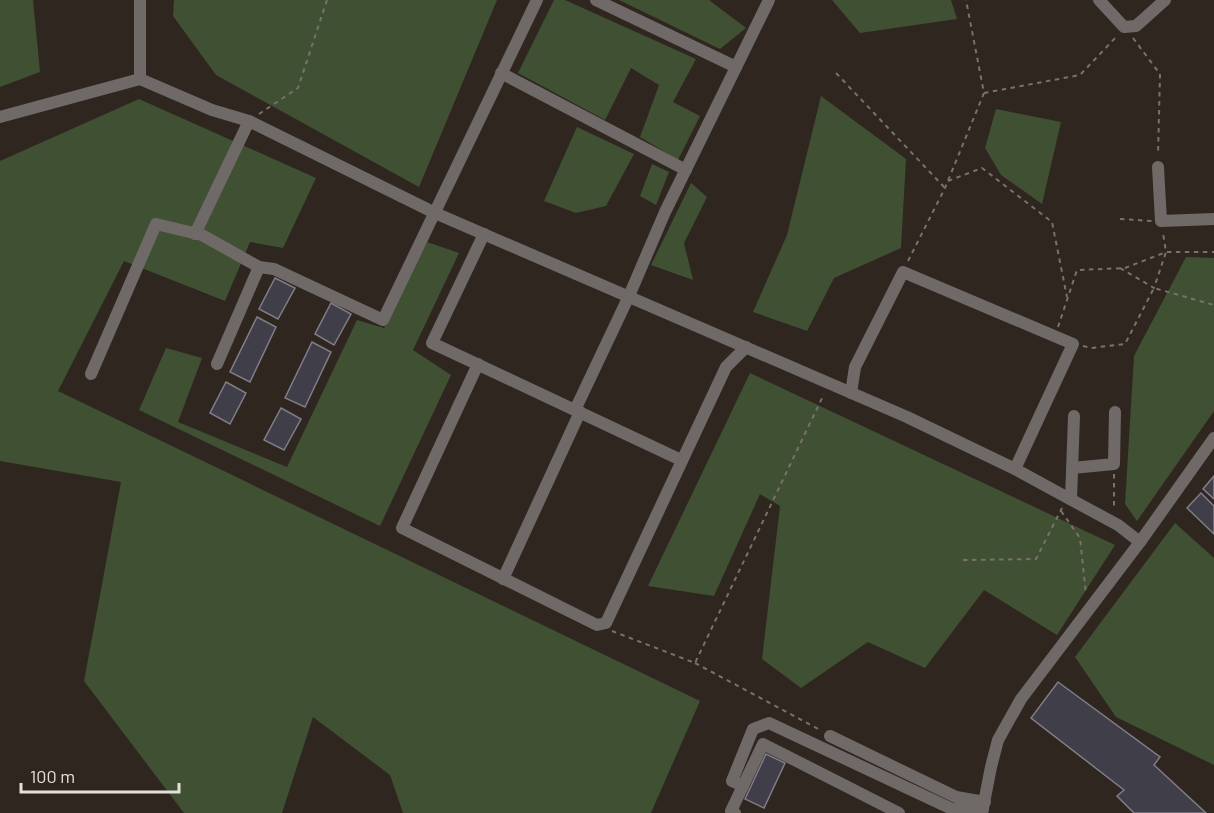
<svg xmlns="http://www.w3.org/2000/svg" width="1214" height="813" font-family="Barlow,sans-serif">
	<rect width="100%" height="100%" fill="#2f2620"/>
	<g fill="#405033">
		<path d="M0 0H33L40 72 0 87Z"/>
		<path d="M174 0H497L419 187 216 75 173 16Z"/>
		<path d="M554 0H565L696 59 673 102 700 116 678 160 640 137 659 85 631 68 605 120 518 73Z"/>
		<path d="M619 0H709L746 28 720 49Z"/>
		<path d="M832 0H951L957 19 860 33Z"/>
		<path d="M821 96 906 159 901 248 834 278 807 331 753 312 787 235Z"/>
		<path d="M139 99 316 178 283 248 250 242 225 301 124 261 58 391 700 701 651 813H403L390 775 313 717 282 813H184L84 681 121 482 0 461V161Z"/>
		<path d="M996 109 1061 122 1042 204 1001 175 985 148Z"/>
		<path d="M577 127 634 154 606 206 576 213 544 201Z"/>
		<path d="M652 164 669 172 656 205 640 196Z"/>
		<path d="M691 183 707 197 684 243 693 280 651 265Z"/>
		<path d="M427 242 459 253 413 350 451 375 380 526 139 410 166 348 202 358 178 422 287 467 357 320 384 328Z"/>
		<path d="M1186 257 1214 258V411L1137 521 1125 504 1134 356Z"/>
		<path d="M750 373 1115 545 1057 635 984 590 925 668 868 642 801 688 762 659 780 506 760 494 714 596 648 586Z"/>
		<path d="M1175 523 1214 558V765L1116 717 1075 657Z"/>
	</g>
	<g fill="#403e48" stroke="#807d88" stroke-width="1.5">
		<path d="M275 278 295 288 278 319 259 309Z"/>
		<path d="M331 303 351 314 334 345 315 334Z"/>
		<path d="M257 317 276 327 250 382 230 372Z"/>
		<path d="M312 342 331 352 305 407 285 398Z"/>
		<path d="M226 382 246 393 230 424 210 413Z"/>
		<path d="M281 408 301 419 284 450 264 440Z"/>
		<path d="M1214 476V499L1203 489Z"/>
		<path d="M1201 493 1214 506V534L1187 508Z"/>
		<path d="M1058 682 1160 757 1154 765 1206 813H1134L1117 796 1124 790 1031 718Z"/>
		<path d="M766 754 785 763 764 808 745 799Z"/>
	</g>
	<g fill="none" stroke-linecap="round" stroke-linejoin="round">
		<g stroke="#79716c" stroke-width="2" stroke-dasharray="4.5 4.5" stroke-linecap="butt">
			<path d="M1133 38 1160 74 1158 155"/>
			<path d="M836 73 945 188"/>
			<path d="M984 93 1080 75 1118 35"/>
			<path d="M259 114 298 88 327 0"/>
			<path d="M948 181 982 168 1052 222 1067 297"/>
			<path d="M1120 219 1152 221"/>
			<path d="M908 261 945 188 984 93 966 0"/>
			<path d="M1120 268 1154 288 1166 252 1163 233"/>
			<path d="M1058 327 1077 270 1125 268 1166 252H1214"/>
			<path d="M1083 346 1091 348 1125 344 1154 288 1214 305"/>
			<path d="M1114 474V510"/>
			<path d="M1061 511 1080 538 1086 594"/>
			<path d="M963 560 1036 559 1062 508"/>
			<path d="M612 631 695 663 824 394"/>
			<path d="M695 663 822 731"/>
		</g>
		<g stroke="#6f6a67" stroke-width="12">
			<path d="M140 0V79"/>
			<path d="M596 0 736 67"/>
			<path d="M1099 0 1124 27 1136 26 1165 0"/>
			<path d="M501 73 686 170"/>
			<path d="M0 117 140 79 212 110 249 121 435 213 907 417 1015 469 1068 498 1118 525 1140 542"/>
			<path d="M1158 167 1161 221 1214 219"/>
			<path d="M195 234 249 121"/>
			<path d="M484 234 432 343 681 460"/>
			<path d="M217 364 259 267 274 269 383 320 537 0"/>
			<path d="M478 364 402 528 597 625 606 623 726 367 746 347"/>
			<path d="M91 374 156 224 202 235 259 267"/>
			<path d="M851 393 855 367 903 272 1073 344 1015 469"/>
			<path d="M575 410 629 296 665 212 769 0"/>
			<path d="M1072 468 1114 464 1115 412"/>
			<path d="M1071 499 1074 416"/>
			<path d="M503 579 580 412"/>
			<path d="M830 736 956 797 985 802"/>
			<path d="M743 786 732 781 753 729 769 723 952 809H983"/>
			<path d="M735 813 731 811 763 744 899 813"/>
			<path d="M982 813 991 767 998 740 1021 699 1140 542 1214 438"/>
		</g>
	</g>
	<path d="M21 783v9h158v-9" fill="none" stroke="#e6e0dc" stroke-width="3"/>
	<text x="30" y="783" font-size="18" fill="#e6e0dc" stroke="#2f2620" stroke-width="4.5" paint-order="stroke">100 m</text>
</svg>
